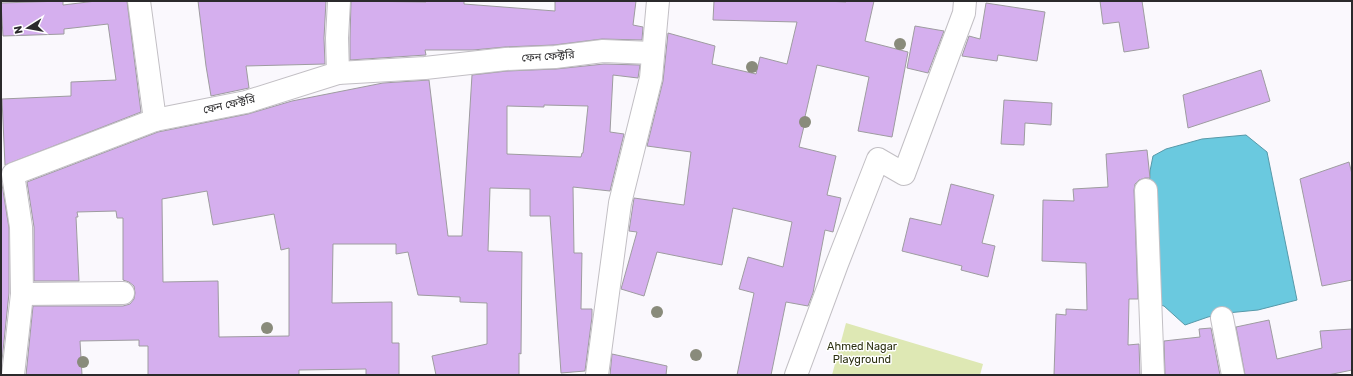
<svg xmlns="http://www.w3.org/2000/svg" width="1353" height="376" font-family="Rubik,'Noto Sans Bengali',sans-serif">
	<rect width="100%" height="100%" fill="#faf8fd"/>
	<path fill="#dee8b4" d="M846 323 983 364 980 375H832Z"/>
	<path fill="#6ac9df" stroke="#5799a9" d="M1246 135 1267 152 1297 300 1258 310 1227 313 1208 317 1185 325 1164 306 1153 303 1149 191 1150 171 1153 156 1166 149 1202 139Z"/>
	<g fill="#d5afee" stroke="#9e9ca0" fill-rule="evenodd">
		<path d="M63 1V5L96 1H127L141 112 5 165 2 99 71 96V82L116 80 108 24 64 29V34L3 36 1 3Z"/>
		<path d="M198 1H326L324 38 325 64 246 66 249 88 211 96 206 66Z"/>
		<path d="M351 1 426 2V1H464V4L555 11V1H636L633 25 643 27 642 40 602 39 554 45 505 47 473 50H425L426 55 350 60V38Z"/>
		<path d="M714 1H826L846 2V1H874L865 41 908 52 892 137 858 131 869 77 817 65 804 121 805 122 799 147 836 156 827 195 841 198 833 232 825 230 813 293 808 306 786 302 771 375H737L754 293 739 289 748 257 783 267 792 222 733 208 722 265 657 252 644 296 621 289 637 232 629 231 634 198 684 205 691 152 647 146 663 81 668 33 715 46 712 64 756 74 760 57 787 64 797 22 713 20Z"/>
		<path d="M1100 1H1142L1149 48 1124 52 1119 22 1103 24Z"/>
		<path d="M986 3 1045 12 1037 61 998 55 997 61 962 56 969 36 980 39Z"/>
		<path d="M915 26 944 31 928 73 907 68Z"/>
		<path d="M604 64 640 65 638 78 613 75 610 132 624 134 610 191 573 187 574 253H582L581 309H592V317L585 371 561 373 550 216H530V189L490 188 488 251 522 252 521 354 519 353V375H436L432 356 487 344V303L460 302V297L418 295 408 252 396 254V244H333L332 303 392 302V343H399V375H366V369L299 370V375H148V346H139V340L80 341 82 375H26L33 306H123L130 304 134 299 135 293 134 286 129 282 123 280V218H117L116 211 77 212 78 217H76L79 281H34V227L27 182 158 132 248 114 292 101 383 83 429 80 448 236H462L472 75 507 71 556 69ZM544 105 588 106 583 153H582L581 157 507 154V106L544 107ZM207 191 213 225 274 214 281 250 289 248V336L219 337 218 281 163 282 162 199Z"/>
		<path d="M1261 70 1270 101 1188 128 1183 95Z"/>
		<path d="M1004 100 1052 103 1051 125 1025 123 1024 145 1001 144Z"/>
		<path d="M1147 150 1150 178H1145L1139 180 1135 184 1134 190 1138 299H1129L1128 345 1139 344 1140 375H1054L1056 314 1066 315V309L1087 310 1086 263 1042 261 1043 200 1074 201 1073 189 1108 187 1106 154Z"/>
		<path d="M1349 162 1352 174V280L1322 286 1300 179Z"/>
		<path d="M1 178 9 228V293L1 370Z"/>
		<path d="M951 184 994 195 982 243 995 246 988 277 961 270 962 266 902 251 910 218 941 225Z"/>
		<path d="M1269 320 1277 359 1322 348 1320 331 1352 329V370L1328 375H1245L1236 327Z"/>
		<path d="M1211 328 1220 375H1165L1164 341 1200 337 1199 329Z"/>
		<path d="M612 354 667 366 666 375H610Z"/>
	</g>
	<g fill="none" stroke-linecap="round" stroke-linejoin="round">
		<defs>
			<g id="minor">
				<path d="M139 1 155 120"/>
				<path d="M338 73 337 38 339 1"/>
				<path d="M1146 190 1153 375"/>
				<path d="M22 294 123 293"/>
				<path d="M1222 318 1233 375"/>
				<path d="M13 375 22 294 21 227 13 174 155 120 246 102 338 73 425 68 506 59 555 57 603 51 653 53"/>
				<path d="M597 375 620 203 651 78 658 1"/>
				<path d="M796 375 837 264 878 159 904 174 964 13 965 1"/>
			</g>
		</defs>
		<use href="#minor" stroke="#c2bfc4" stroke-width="24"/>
		<use href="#minor" stroke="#fff" stroke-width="22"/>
	</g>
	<g fill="#898b7b">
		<circle cx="900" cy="44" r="6"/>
		<circle cx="752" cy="67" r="6"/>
		<circle cx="805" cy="122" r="6"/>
		<circle cx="657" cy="312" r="6"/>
		<circle cx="267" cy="328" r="6"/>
		<circle cx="696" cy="355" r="6"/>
		<circle cx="83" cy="362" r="6"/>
	</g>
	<g text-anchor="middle" stroke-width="3" stroke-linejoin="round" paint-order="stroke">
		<g font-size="11" fill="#2b2a2c" stroke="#fff">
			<text transform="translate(548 56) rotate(-4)" y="4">ফেন ফেক্টরি</text>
			<text transform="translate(229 104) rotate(-13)" y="4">ফেন ফেক্টরি</text>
		</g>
		<g font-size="11" fill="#2c3111" stroke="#fff">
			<text x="862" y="350">Ahmed Nagar<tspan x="862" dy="13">Playground</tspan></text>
		</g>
	</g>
	<rect width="1353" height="376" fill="none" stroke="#2b2a2c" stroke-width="4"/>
	<g transform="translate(28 28) rotate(259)" stroke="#ffffff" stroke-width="3" paint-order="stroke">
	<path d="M0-3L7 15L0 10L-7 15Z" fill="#2b2a2c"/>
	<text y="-6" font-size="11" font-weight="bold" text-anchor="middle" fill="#2b2a2c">N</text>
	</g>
</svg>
